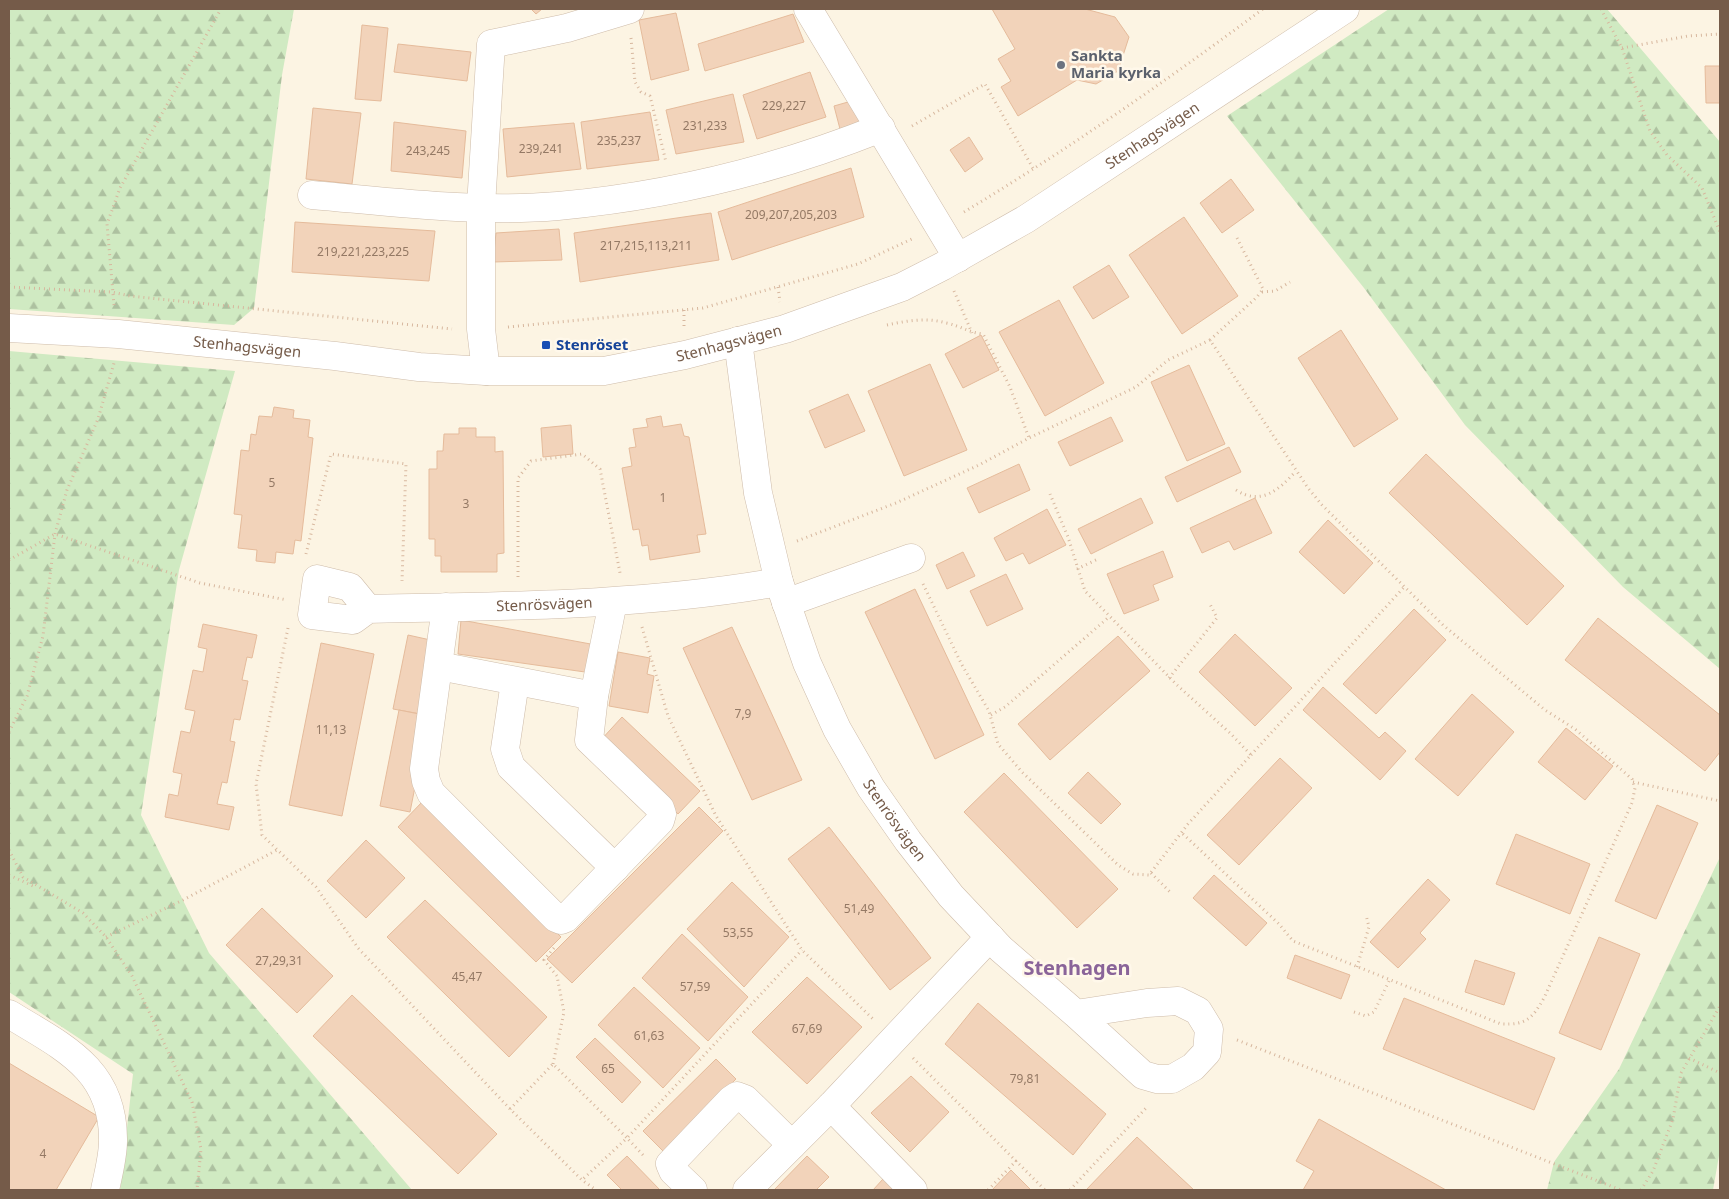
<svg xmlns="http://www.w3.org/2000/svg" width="1729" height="1199" font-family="'Noto Sans',sans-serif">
	<defs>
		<pattern id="forest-firs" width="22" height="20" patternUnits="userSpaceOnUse" patternTransform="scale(1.25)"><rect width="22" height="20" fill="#d0eac2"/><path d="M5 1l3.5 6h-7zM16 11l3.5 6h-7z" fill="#adc1a0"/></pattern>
	</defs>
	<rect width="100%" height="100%" fill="#fcf4e3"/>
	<g fill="url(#forest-firs)">
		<path d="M9 9H294L282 75 254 308 234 325 9 309Z"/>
		<path d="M1389 9H1607L1720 142V669L1623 587 1465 425 1364 288 1227 116Z"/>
		<path d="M9 351 235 371 179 570 141 815 209 953 412 1190H120L133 1074 9 992Z"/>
		<path d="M1720 857V1150L1713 1190H1547L1554 1162 1619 1069Z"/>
	</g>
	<g fill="#f2d3ba" stroke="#e5bb9b">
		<path d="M531 9H542L536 14Z"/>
		<path d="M992 9H1085L1115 17 1129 37 1118 71 1096 84 1077 80 1018 116 1001 87 1011 81 998 59 1015 49Z"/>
		<path d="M676 13 689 70 651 80 639 20Z"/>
		<path d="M793 14 804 42 705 71 698 44Z"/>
		<path d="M362 25 388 28 381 101 355 99Z"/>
		<path d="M398 44 471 52 467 81 394 72Z"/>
		<path d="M1705 66H1720V103H1706Z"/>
		<path d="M810 72 826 117 757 139 743 95Z"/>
		<path d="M733 94 744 142 676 154 666 110Z"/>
		<path d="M855 100 862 122 840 129 834 106Z"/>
		<path d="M313 108 361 113 352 184 306 179Z"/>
		<path d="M650 112 659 160 587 169 581 122Z"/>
		<path d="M394 122 466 131 462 178 391 171Z"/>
		<path d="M574 123 581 169 507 177 503 129Z"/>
		<path d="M969 137 983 159 965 172 950 150Z"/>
		<path d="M851 168 864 217 732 260 718 212Z"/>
		<path d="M1231 179 1254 210 1222 233 1200 203Z"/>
		<path d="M711 213 719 260 580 282 574 233Z"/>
		<path d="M1184 217 1238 296 1182 334 1129 255Z"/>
		<path d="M295 222 435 231 429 281 292 272Z"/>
		<path d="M559 229 562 260 493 262 496 233Z"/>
		<path d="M1109 265 1129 297 1093 319 1073 287Z"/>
		<path d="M1059 300 1104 383 1045 416 999 332Z"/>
		<path d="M1341 330 1398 419 1354 447 1298 358Z"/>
		<path d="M981 335 999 370 963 388 945 354Z"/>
		<path d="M930 364 967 450 904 476 868 391Z"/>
		<path d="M1189 365 1225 444 1187 461 1151 382Z"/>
		<path d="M848 394 865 431 825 448 809 411Z"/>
		<path d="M274 407 294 410 293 418 310 420 308 437 313 438 301 541 295 540 293 554 276 552 275 563 256 561 257 550 238 548 242 515 234 514 241 450 249 451 251 434 256 435 259 416 272 417Z"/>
		<path d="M661 416 663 427 681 424 684 436 689 437 706 534 697 535 700 552 650 560 648 545 642 546 639 529 633 530 622 468 632 466 629 448 636 447 633 429 648 427 646 419Z"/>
		<path d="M1111 417 1123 441 1070 466 1058 442Z"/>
		<path d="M571 425 573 454 543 457 541 428Z"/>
		<path d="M459 428H476V437H495V452L503 451 504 553 497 554V572H441V556H435V539H429V469H437V451H443L444 434H459Z"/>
		<path d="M1229 447 1241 472 1177 502 1165 477Z"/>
		<path d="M1426 454 1564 586 1527 625 1389 493Z"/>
		<path d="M1019 464 1030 490 979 513 967 488Z"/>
		<path d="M1141 498 1153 523 1091 554 1078 529Z"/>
		<path d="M1255 498 1272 533 1234 550 1229 541 1202 553 1190 528Z"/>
		<path d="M1047 509 1066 545 1029 564 1023 553 1006 561 994 538Z"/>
		<path d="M1328 520 1373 563 1344 594 1299 552Z"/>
		<path d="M1163 551 1173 577 1153 585 1159 600 1124 614 1107 574Z"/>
		<path d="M963 552 975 576 947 589 936 565Z"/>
		<path d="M1006 574 1023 609 987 626 970 591Z"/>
		<path d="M915 589 984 735 935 759 865 612Z"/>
		<path d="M1414 609 1446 640 1376 714 1343 684Z"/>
		<path d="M1598 618 1720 715V752L1705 771 1565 660Z"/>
		<path d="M461 620 596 645 592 673 458 654Z"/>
		<path d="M203 624 257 635 252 658 247 657 242 680 248 681 240 720 234 719 230 741 235 742 227 783 222 782 217 804 234 807 229 830 165 817 169 794 178 796 182 774 173 772 181 731 190 733 195 711 185 709 193 670 203 672 207 649 198 647Z"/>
		<path d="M732 627 802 780 752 800 683 648Z"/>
		<path d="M1235 634 1292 688 1255 726 1199 672Z"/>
		<path d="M408 635 435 641 421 714 393 709Z"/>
		<path d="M1118 636 1150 671 1050 760 1018 724Z"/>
		<path d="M321 643 374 654 342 816 289 805Z"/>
		<path d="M618 652 650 658 647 674 654 676 648 713 609 706Z"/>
		<path d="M1323 687 1379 738 1385 732 1406 751 1380 780 1303 710Z"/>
		<path d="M1472 694 1514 732 1458 796 1415 759Z"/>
		<path d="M399 710 429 716 410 812 380 806Z"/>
		<path d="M622 717 700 791 678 814 600 741Z"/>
		<path d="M1566 728 1613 766 1585 800 1538 762Z"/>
		<path d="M1280 758 1312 788 1239 865 1207 835Z"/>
		<path d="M1088 772 1121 804 1101 824 1068 793Z"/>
		<path d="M1004 773 1118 889 1077 928 964 812Z"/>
		<path d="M423 801 561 937 536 962 398 827Z"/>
		<path d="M1657 805 1698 823 1656 919 1615 901Z"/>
		<path d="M699 807 723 831 572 983 547 959Z"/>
		<path d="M829 827 931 958 890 990 788 859Z"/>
		<path d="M1516 834 1590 864 1570 914 1496 884Z"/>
		<path d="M366 840 405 878 366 918 327 881Z"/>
		<path d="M1214 875 1267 923 1246 946 1193 898Z"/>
		<path d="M1428 879 1450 900 1420 933 1426 939 1398 968 1370 942Z"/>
		<path d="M732 882 789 937 744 987 687 929Z"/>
		<path d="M425 900 547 1017 509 1057 387 937Z"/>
		<path d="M262 908 333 976 297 1013 226 945Z"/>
		<path d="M682 934 748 997 708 1041 642 978Z"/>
		<path d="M1599 937 1640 954 1601 1050 1559 1033Z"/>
		<path d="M1295 955 1350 975 1341 999 1287 978Z"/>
		<path d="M1475 960 1515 973 1504 1005 1465 992Z"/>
		<path d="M807 977 862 1027 807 1084 752 1032Z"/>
		<path d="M634 987 700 1048 663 1088 598 1025Z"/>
		<path d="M352 995 497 1134 458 1174 313 1036Z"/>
		<path d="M1404 998 1555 1058 1534 1110 1383 1049Z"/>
		<path d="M978 1003 1106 1114 1073 1155 945 1044Z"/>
		<path d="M595 1038 641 1082 622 1103 576 1057Z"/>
		<path d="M716 1059 736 1079 663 1151 643 1131Z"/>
		<path d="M9 1063 99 1117 56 1190H9Z"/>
		<path d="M911 1076 949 1112 910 1152 871 1113Z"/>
		<path d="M1319 1119 1446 1190H1303L1314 1171 1296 1161Z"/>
		<path d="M1137 1137 1194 1190H1086Z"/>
		<path d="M627 1156 660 1190H622L607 1175Z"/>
		<path d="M807 1156 829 1177 816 1190H774Z"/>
		<path d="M1011 1170 1031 1190H992Z"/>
		<path d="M883 1179 894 1190H873Z"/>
	</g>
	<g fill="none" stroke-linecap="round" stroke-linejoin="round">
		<defs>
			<g id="minor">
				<path d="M808 9 958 258"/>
				<path d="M312 195C393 202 476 213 558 206 668 196 778 169 881 128"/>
				<path id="s1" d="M9 328 118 334 335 356 419 367 486 371H604L685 355 785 329 902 287 943 266 1026 219 1345 9"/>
				<path id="s2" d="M738 341 758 493 779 582 807 663 837 729 871 788 908 841 951 896 1001 949 1076 1014 1147 1003 1178 1001 1198 1011 1209 1029 1207 1052 1193 1067 1172 1079H1157L1143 1075 1076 1014"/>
				<path d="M486 371 481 329V206L491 44 567 28 630 9"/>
				<path d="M786 603 911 558"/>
				<path d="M446 607 424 769 426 781 431 793 556 918 561 920 566 918 660 821 662 814 660 808 589 740 594 696 613 602"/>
				<path id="s3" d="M368 609 353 620 312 615 317 579 350 587 368 609C506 606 643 606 779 582"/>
				<path d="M439 666 594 696"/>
				<path d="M515 682 505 749 511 767 615 868"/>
				<path d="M9 1014C63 1047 114 1069 113 1141 113 1157 108 1175 105 1190"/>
				<path d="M831 1106 913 1190"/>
				<path d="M693 1190 673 1171 670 1164 731 1100 737 1096 745 1099 792 1145"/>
				<path d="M747 1190 831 1106 990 937"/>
			</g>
		</defs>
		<use href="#minor" stroke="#cebcaa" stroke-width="29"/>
		<g stroke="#d7b79e" stroke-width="3" stroke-dasharray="1 4" stroke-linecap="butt">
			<path d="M1601 9 1622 48 1650 131 1667 155 1702 188 1720 232"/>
			<path d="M631 38 635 82 641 92 650 96 666 162"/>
			<path d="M1622 48 1688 36 1720 34"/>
			<path d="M912 126 985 84 1034 170"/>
			<path d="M964 212C1067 150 1166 81 1263 9"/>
			<path d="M9 287 112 292 130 296 452 329"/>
			<path d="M778 287 780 302"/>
			<path d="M954 291 972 333"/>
			<path d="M1262 292 1275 291 1290 282"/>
			<path d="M114 305 107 224 120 188 221 9"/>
			<path d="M684 310V327"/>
			<path d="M887 325C906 321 926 317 946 323 961 326 967 332 983 334L1010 387 1029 438"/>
			<path d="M508 327 703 308 858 264 914 238"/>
			<path d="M1210 340 1257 297 1263 289 1237 238"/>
			<path d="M1236 490C1261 506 1279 490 1296 471"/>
			<path d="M797 541 896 503 979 465 1029 438 1136 387 1168 360 1210 340 1308 488 1322 505 1443 625 1545 710 1575 729 1632 779 1635 788 1632 803 1544 998C1532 1019 1526 1025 1501 1024L1293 941 1279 924 1182 833"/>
			<path d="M306 554 331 454 406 464 402 581"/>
			<path d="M9 560 55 534 200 583 287 600"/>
			<path d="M1077 569 1098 559"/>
			<path d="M518 577V478L531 461 582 454 600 469 620 573"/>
			<path d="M923 584 962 665 989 711 998 744 1022 772 1118 865 1133 874 1149 875 1188 824 1251 755 1231 734 1177 685 1085 591 1068 537 1050 494"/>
			<path d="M642 627 668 716 716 816 802 950 873 1019"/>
			<path d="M288 628 256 784 262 835 316 887 358 948 510 1109 582 1180 596 1190"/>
			<path d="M1169 678 1217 618 1209 602"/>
			<path d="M991 715 1005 707 1109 617"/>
			<path d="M9 732 27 696 43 636 55 534 67 490 98 419 114 363"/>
			<path d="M1251 755 1405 586"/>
			<path d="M1633 782 1720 801"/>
			<path d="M9 850 23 877 83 913 106 937 132 976 192 1102 201 1149 197 1190"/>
			<path d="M1151 873 1170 892"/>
			<path d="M9 875 33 886"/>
			<path d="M106 937 183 900 277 850"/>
			<path d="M1357 967 1369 927 1366 915"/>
			<path d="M1354 1012 1366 1016 1374 1012 1390 979"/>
			<path d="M1237 1040 1621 1190"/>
			<path d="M913 1058 1045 1190"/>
			<path d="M1689 1058 1720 1073"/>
			<path d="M553 1064 564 1012 557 976 544 960 554 948"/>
			<path d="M510 1109 553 1064 627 1138 582 1180"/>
			<path d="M643 1155 627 1138 802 950"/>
			<path d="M988 1190 1017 1160"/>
			<path d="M1070 1190 1147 1107"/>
			<path d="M1641 1190 1653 1171 1673 1119 1681 1073 1720 1006"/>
		</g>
		<use href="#minor" stroke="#fff" stroke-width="28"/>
	</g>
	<circle fill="#6b7280" stroke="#fff8ea" stroke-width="2" cx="1061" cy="65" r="5"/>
	<rect fill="#1a4fb4" stroke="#fff8ea" stroke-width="2" x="541" y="340" width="10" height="10" rx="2.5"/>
	<g text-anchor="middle" stroke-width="5" stroke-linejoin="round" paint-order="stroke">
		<g font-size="12" fill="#947965">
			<text x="784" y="110">229,227</text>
			<text x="705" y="130">231,233</text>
			<text x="619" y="145">235,237</text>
			<text x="541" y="153">239,241</text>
			<text x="428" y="155">243,245</text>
			<text x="791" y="219">209,207,205,203</text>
			<text x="646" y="250">217,215,113,211</text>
			<text x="363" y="256">219,221,223,225</text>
			<text x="272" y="487">5</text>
			<text x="663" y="502">1</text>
			<text x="466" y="508">3</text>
			<text x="743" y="718">7,9</text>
			<text x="331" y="734">11,13</text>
			<text x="859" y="913">51,49</text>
			<text x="738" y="937">53,55</text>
			<text x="279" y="965">27,29,31</text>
			<text x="467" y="981">45,47</text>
			<text x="695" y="991">57,59</text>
			<text x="807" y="1033">67,69</text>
			<text x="649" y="1040">61,63</text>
			<text x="608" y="1073">65</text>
			<text x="1025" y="1083">79,81</text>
			<text x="43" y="1158">4</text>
		</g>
		<g font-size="15" font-weight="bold" fill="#5b616d" stroke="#fff8ea" text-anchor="start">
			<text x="1071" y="61">Sankta<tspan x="1071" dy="17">Maria kyrka</tspan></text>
		</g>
		<g font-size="15" fill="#755b49" stroke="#fff8ea">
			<text dy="5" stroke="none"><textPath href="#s1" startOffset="1200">Stenhagsvägen</textPath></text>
			<text dy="5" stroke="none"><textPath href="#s1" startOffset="725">Stenhagsvägen</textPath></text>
			<text dy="5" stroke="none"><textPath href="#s1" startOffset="239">Stenhagsvägen</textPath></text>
			<text dy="5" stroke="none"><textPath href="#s3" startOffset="335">Stenrösvägen</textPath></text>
			<text dy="5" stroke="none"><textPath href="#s2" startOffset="511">Stenrösvägen</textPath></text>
		</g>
		<g font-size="15" font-weight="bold" fill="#164399" stroke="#fff8ea" text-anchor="start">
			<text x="556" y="350">Stenröset</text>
		</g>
		<g font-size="20" font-weight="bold" fill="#8a6499" stroke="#fff8ea">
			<text x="1077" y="975">Stenhagen</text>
		</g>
	</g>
	<rect width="1729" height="1199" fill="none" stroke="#755b49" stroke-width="20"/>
</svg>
